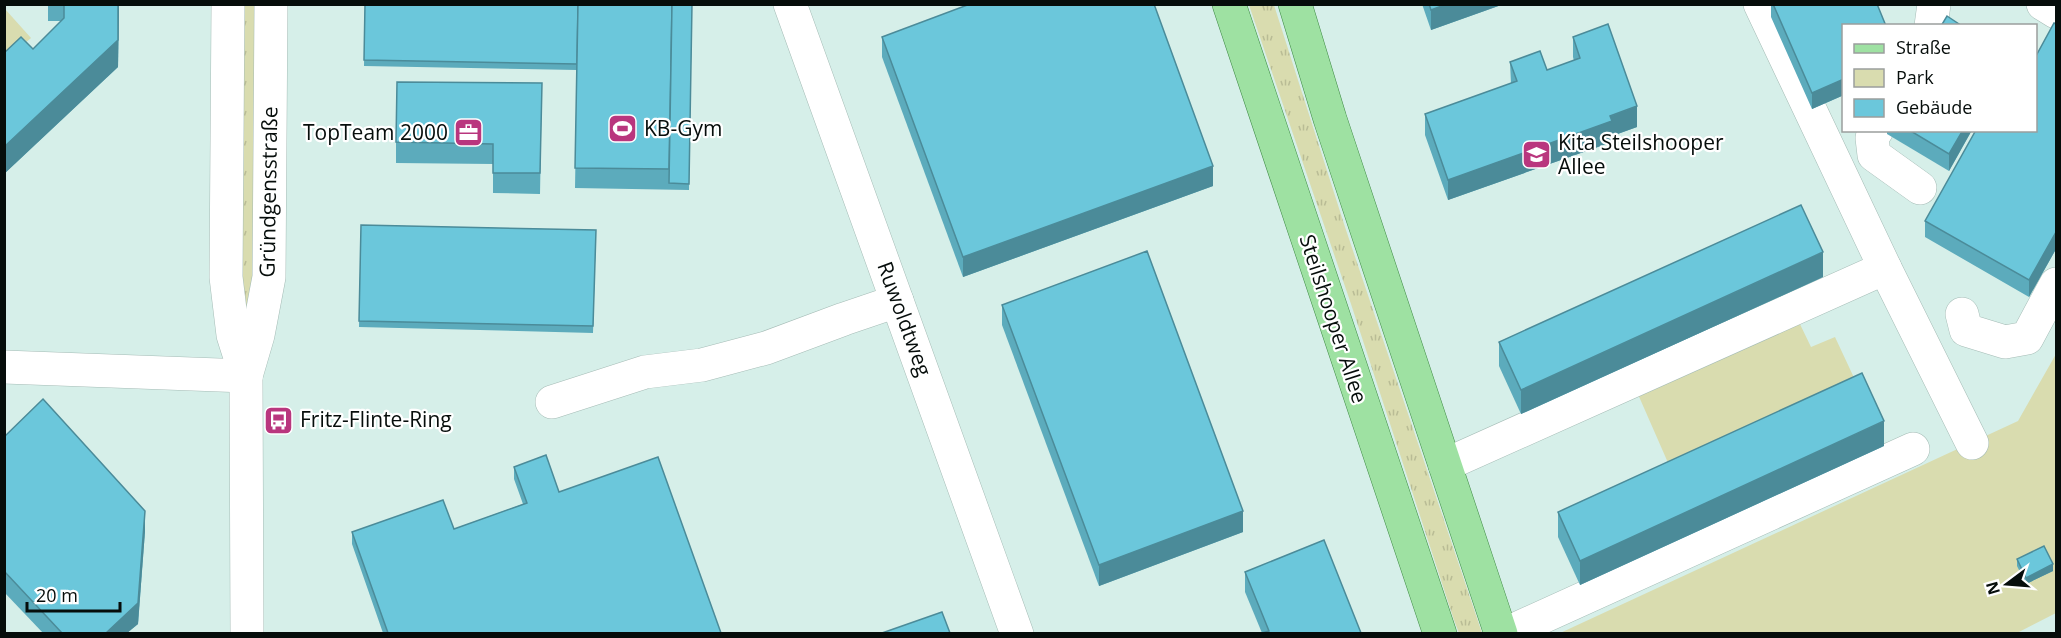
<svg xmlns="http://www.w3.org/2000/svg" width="2061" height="638" font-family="'Open Sans',sans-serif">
	<defs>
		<pattern id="grass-tufts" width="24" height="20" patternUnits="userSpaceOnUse" patternTransform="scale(1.5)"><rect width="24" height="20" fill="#d9dcaf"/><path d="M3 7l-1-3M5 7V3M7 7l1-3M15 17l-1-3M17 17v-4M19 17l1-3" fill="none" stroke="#b9bc95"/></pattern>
	</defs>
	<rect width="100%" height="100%" fill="#d6efe9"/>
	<g fill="url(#grass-tufts)">
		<path d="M238 5H259L255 275 247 319H235Z"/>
		<path d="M1249 5H1274L1345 227 1482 633H1459L1454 620 1351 304Z"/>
	</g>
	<g fill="#d9dcaf">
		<path d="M5 9 31 38 5 60Z"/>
		<path d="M1798 320 1811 347 1835 337 1856 382 1669 465 1637 392Z"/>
		<path d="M2056 354V613L2015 634H1558L2018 421Z"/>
	</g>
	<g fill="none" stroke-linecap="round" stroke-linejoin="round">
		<defs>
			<g id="minor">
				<path d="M228 4 226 277 233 335 246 376 247 634"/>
				<path d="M790 4 1017 634"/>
				<path d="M1760 4 1885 268 1972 443"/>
				<path d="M2043 4 2056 12"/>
				<path d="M1931 26 1934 4"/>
				<path d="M1877 130 1872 138 1874 155 1920 188"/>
				<path d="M1962 314 1966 330 2005 342 2027 338 2056 284"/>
				<path d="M4 367 246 376"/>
				<path d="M246 376 258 335 269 277 271 4"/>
				<path d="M552 402 645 372 702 365 766 348 844 319 897 301"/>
				<path d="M1445 465 1885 268"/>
				<path d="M1505 634 1913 449"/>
			</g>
			<g id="major">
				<path d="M1229 4 1440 634"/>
				<path d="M1295 4 1330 119 1501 634"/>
			</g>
		</defs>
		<use href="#minor" stroke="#a5bcb6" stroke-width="34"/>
		<use href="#major" stroke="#3f8a45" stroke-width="34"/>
		<use href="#minor" stroke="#fff" stroke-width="33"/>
		<use href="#major" stroke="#9ee1a2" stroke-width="33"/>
	</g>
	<g fill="#5cabbc">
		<path d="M48 4H119L118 67 4 174V53L33 49 61 21H48Z"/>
		<path d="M365 4H692L689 190 575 188 577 70 364 66Z"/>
		<path d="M1422 4H1504L1431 30Z"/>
		<path d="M1771 4H1877L1844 26V95L1812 109 1771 17Z"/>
		<path d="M2056 24V249L2029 297 1925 237V221L2036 130Z"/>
		<path d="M882 37 1213 186 963 277 882 57Z"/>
		<path d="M1573 37 1637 127 1612 136V142L1448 200 1425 135V114L1511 84 1510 62 1547 70 1574 61 1573 57Z"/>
		<path d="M542 83 540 194 493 193V164L396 163V142Z"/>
		<path d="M1887 130H1972L1949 171 1887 134Z"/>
		<path d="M361 225 596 230 593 333 359 327Z"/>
		<path d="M1823 277 1521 414 1499 366V342Z"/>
		<path d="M1002 305 1243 532 1099 586 1002 325Z"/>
		<path d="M4 437 145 531 138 624 127 633H43L4 592Z"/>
		<path d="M1884 446 1580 585 1558 537V512Z"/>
		<path d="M514 467 559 492 721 633H383L352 544V532L454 529 523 504 514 479Z"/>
		<path d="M2017 559 2053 571 2026 584 2017 566Z"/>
		<path d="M1245 572 1361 633H1262L1245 592Z"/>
	</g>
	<g fill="#4b8b99">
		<path d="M119 4 118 67 4 174V147Z"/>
		<path d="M1447 4H1504L1431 30V10Z"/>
		<path d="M1844 79V95L1812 109V93Z"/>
		<path d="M1637 106V127L1612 136V142L1448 200V180Z"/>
		<path d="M1963 130H1972L1949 171V154Z"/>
		<path d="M1213 166V186L963 277V257Z"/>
		<path d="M2056 232V249L2029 297V280Z"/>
		<path d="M1823 252V277L1521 414V390Z"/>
		<path d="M1884 421V446L1580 585V561Z"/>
		<path d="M145 511V531L138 624 127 633H106Z"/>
		<path d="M1243 511V532L1099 586V565Z"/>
		<path d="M2053 564V571L2026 584V578Z"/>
	</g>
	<g fill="#6bc7db" stroke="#4b8b99" stroke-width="1.5">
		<path d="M64 4H118V40L4 147V53L21 37 33 49 64 18Z"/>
		<path d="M365 4H578L577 64 364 60Z"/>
		<path d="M578 4H672L669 169 575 168Z"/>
		<path d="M672 4H692L689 184 669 183Z"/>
		<path d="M970 4H1154L1213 166 963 257 882 37Z"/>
		<path d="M1429 4H1447L1431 10Z"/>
		<path d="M1773 4H1877L1886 26H1844V79L1812 93Z"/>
		<path d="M1947 16 1962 26H1941Z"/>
		<path d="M2054 23 2056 24V232L2029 280 1925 221 1976 130H2036V56Z"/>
		<path d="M1608 24 1637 106 1610 116 1612 121 1448 180 1425 114 1517 81 1510 62 1540 51 1547 70 1580 58 1573 37Z"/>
		<path d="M397 82 542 83 540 173H493V144L396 142Z"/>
		<path d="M1909 130H1963L1949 154Z"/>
		<path d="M1801 205 1823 252 1521 390 1499 342Z"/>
		<path d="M361 225 596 230 593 326 359 321Z"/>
		<path d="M1147 251 1243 511 1099 565 1002 305Z"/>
		<path d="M1862 373 1884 421 1580 561 1558 512Z"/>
		<path d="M43 399 145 511 138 603 106 633H62L4 571V437Z"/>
		<path d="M546 455 559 492 658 457 721 633H388L352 532 443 500 454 529 527 503 514 467Z"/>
		<path d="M1324 540 1361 633H1262L1269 631 1245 572Z"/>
		<path d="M2044 546 2053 564 2026 578 2017 559Z"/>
		<path d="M942 612 950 633H882Z"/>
	</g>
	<defs>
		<symbol id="stadium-square" viewBox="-11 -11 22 22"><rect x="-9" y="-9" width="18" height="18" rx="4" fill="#b9367e" stroke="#fff"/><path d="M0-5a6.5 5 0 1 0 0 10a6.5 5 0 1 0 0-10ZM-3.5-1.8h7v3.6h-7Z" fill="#fff"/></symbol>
		<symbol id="office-square" viewBox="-11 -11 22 22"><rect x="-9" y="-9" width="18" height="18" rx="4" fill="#b9367e" stroke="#fff"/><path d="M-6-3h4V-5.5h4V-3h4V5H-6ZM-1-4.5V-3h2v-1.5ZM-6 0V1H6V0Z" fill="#fff"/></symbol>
		<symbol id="school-square" viewBox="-11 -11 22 22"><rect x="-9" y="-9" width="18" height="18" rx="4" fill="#b9367e" stroke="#fff"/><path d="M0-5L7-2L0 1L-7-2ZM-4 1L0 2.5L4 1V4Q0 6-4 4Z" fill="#fff"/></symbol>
		<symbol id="bus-square" viewBox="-11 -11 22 22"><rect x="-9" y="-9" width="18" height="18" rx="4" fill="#b9367e" stroke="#fff"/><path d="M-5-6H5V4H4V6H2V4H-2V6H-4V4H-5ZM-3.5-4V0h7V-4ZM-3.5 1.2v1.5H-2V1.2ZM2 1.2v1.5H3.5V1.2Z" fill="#fff"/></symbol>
	</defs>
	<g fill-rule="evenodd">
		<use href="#stadium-square" x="606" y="112" width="33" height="33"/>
		<use href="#office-square" x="452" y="116" width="33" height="33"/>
		<use href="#school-square" x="1520" y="138" width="33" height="33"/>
		<use href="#bus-square" x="262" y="404" width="33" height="33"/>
	</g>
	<g text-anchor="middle" stroke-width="4.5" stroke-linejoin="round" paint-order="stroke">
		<g font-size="21" fill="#060d0b" stroke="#fff" text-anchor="start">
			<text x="644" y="136">KB-Gym</text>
			<text x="448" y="140" text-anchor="end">TopTeam 2000</text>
			<text x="1558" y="150">Kita Steilshooper<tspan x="1558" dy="24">Allee</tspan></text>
			<text x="300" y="427">Fritz-Flinte-Ring</text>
		</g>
		<g font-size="21" fill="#060d0b" stroke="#fff">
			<text transform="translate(269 192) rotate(-89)" y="7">Gründgensstraße</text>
			<text transform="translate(904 319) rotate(70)" y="7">Ruwoldtweg</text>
			<text transform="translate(1333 319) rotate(72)" y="7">Steilshooper Allee</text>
		</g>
	</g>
	<rect width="2061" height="638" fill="none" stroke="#060d0b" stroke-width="12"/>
	<rect x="1842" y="24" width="195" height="108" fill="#ffffff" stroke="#9b9e9d" stroke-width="1.5"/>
	<rect x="1854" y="44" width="30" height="9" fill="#9ee1a2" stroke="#9b9e9d" stroke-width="1.5"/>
	<text x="1896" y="54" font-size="18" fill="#060d0b">Straße</text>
	<rect x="1854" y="69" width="30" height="18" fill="#d9dcaf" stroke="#9b9e9d" stroke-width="1.5"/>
	<text x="1896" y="84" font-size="18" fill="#060d0b">Park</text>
	<rect x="1854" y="99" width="30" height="18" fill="#6bc7db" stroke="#9b9e9d" stroke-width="1.5"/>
	<text x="1896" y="114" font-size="18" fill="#060d0b">Gebäude</text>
	<g transform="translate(2007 584) rotate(254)" stroke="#ffffff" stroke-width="4.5" paint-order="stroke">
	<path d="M0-4.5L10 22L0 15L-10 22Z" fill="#060d0b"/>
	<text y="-9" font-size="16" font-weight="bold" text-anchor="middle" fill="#060d0b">N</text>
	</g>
	<path d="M27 602v9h93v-9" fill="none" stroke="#060d0b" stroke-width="3"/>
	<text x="36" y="602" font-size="18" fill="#060d0b" stroke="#ffffff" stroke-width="4.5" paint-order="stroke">20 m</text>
</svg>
